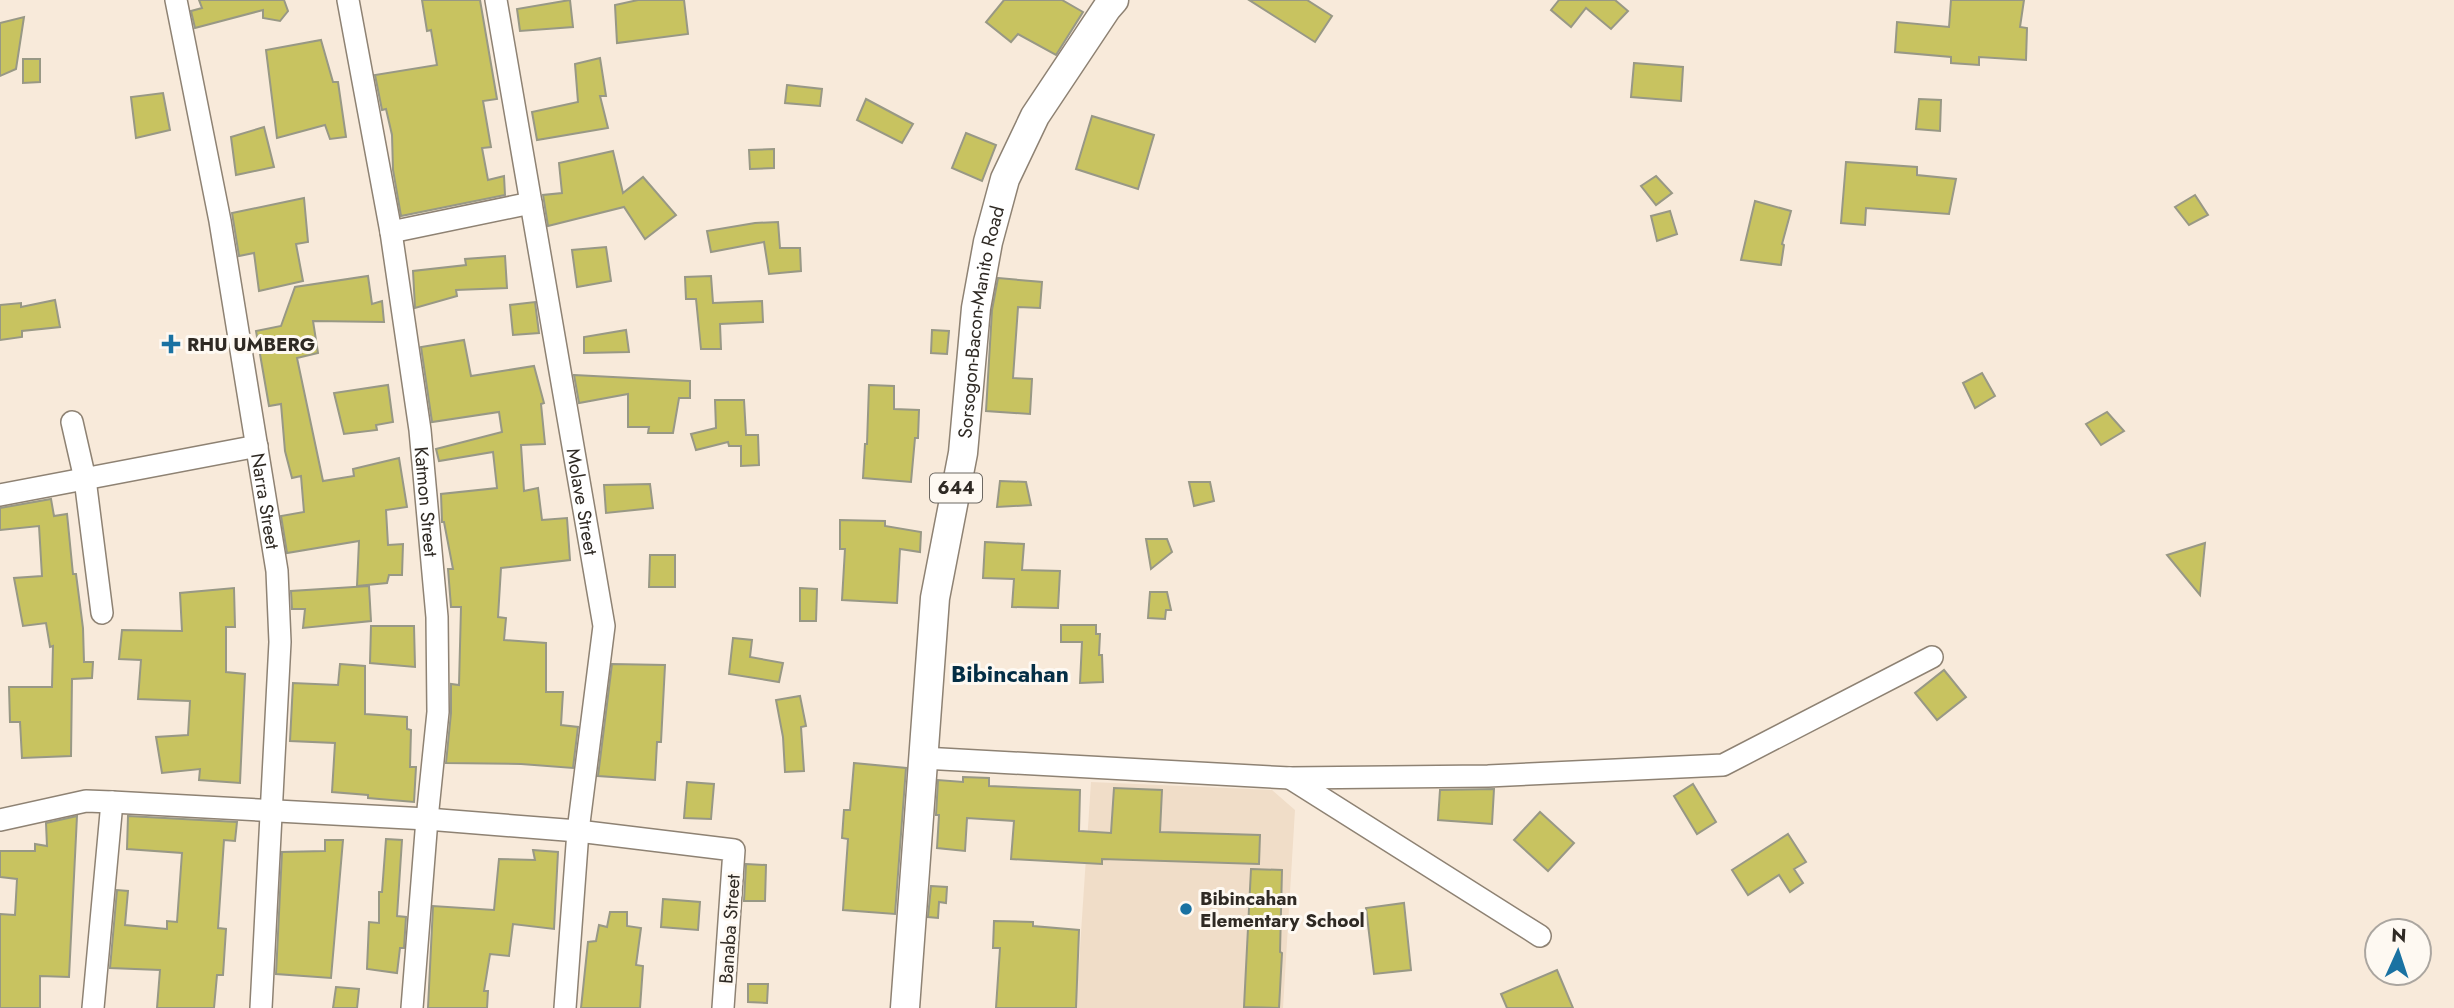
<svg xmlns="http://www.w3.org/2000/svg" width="2454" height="1008" font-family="Jost,sans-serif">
	<rect width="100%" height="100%" fill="#f8eada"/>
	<path fill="#f0ddc8" d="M1091 782 1272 790 1295 810 1283 1008H1076Z"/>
	<g fill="#c8c360" stroke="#989885" stroke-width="2">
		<path d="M199 0H284L288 11 280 21 263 18V10L195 28 191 11 202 8Z"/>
		<path d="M422 0H480L497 99 483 101 491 147 482 148 488 180 504 176 505 195 401 216 393 170 392 135 386 109 382 110 375 75 437 65 431 30 427 31Z"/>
		<path d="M570 0 573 27 520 31 517 9Z"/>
		<path d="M638 0H684L688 34 617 43 615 5Z"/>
		<path d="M1004 0H1062L1083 12 1056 55 1018 34 1011 42 986 22Z"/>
		<path d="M1249 0H1307L1332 16 1315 42Z"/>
		<path d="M1559 0H1615L1628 11 1611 29 1586 8 1571 27 1551 10Z"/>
		<path d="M1951 0H2024L2020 27 2027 28 2026 60 1979 57V65L1951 63V57L1895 52 1897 22 1949 27Z"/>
		<path d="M24 17 16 69 0 76V23Z"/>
		<path d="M321 40 333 82H338L346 137 330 139 325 125 277 138 266 50Z"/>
		<path d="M600 58 606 96H600L608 128 537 140 532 112 578 102 575 64Z"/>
		<path d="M23 59H40V82L23 83Z"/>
		<path d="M1634 63 1683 67 1681 101 1631 97Z"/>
		<path d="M787 85 822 89 820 106 785 103Z"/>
		<path d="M163 93 170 130 136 138 131 97Z"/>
		<path d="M866 99 913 124 902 143 857 120Z"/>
		<path d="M1919 99 1941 100 1940 131 1916 129Z"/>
		<path d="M1092 116 1154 135 1138 189 1076 169Z"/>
		<path d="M264 127 274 167 236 175 231 137Z"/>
		<path d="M966 133 996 145 982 181 952 168Z"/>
		<path d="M774 149V168L750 169 749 150Z"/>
		<path d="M613 151 623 193 643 177 676 215 645 239 624 207 548 226 543 195 562 193 559 163Z"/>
		<path d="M1846 162 1917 167V175L1956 179 1949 214 1866 208 1865 225 1841 223Z"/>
		<path d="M1656 176 1672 193 1656 205 1641 186Z"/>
		<path d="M2195 195 2208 215 2189 225 2175 207Z"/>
		<path d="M304 198 308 242 296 244 303 281 259 291 254 253 239 256 232 213Z"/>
		<path d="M1755 201 1791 211 1782 244 1784 245 1781 265 1741 260Z"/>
		<path d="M1670 211 1677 234 1657 241 1651 216Z"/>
		<path d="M778 222 780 248H800L801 271 769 274 764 242 711 252 707 231 755 223Z"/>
		<path d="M606 247 611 281 577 287 572 250Z"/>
		<path d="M505 256 507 288 456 290 457 296 415 308 413 271 466 265 465 259Z"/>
		<path d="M368 276 372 304 382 301 384 322 313 321 318 353 297 358 323 481 354 476 353 469 399 458 407 507 386 510 388 545 403 544 402 575H389L387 583 357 586 359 541 287 553 281 516 304 512 301 476 292 478 285 451 281 404 269 406 256 331 281 326 295 287Z"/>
		<path d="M711 276 713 303 762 301 763 322 720 324 721 349H701L696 299H686L685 277Z"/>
		<path d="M998 278 1042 282 1040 308 1018 307 1013 378 1032 379 1030 414 986 411 992 310Z"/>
		<path d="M55 300 60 327 22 331V337L0 340V305L21 303V307Z"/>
		<path d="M535 302 539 333 513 335 510 305Z"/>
		<path d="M626 330 629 352 584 353V337Z"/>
		<path d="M932 330 949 331 947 354 931 353Z"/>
		<path d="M464 340 471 376 534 366 544 403 541 404 545 444 521 445 524 491 538 488 542 520 567 518 570 560 501 568 498 617 506 618 504 640 546 643V692H563L561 725 578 727 573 768 521 764 446 763 451 713V684L459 685 461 607H451L448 569H453L444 522H442L441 494 497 488 493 452 439 461 436 449 502 432 499 412 432 422 421 347Z"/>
		<path d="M1982 373 1995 396 1975 408 1963 383Z"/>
		<path d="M574 375 690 381V398H679L673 433H648L649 427H628V394L579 403Z"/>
		<path d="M388 385 393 422 376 425 377 430 344 434 334 393Z"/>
		<path d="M869 385 894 386V409L919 410 918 438H915L911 482 863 478 865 444H867Z"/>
		<path d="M715 400H744L746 435H758L759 465 741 466V446H729L728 442 696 450 691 434 716 428Z"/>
		<path d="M2107 412 2124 431 2101 445 2086 424Z"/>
		<path d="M1000 481 1026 482 1031 505 997 507Z"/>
		<path d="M1189 482H1210L1214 501 1194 506Z"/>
		<path d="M650 484 653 508 606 513 604 485Z"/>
		<path d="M51 499 54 516 67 514 73 574H76L83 628 84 662H93L92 678 72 679 71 756 22 758 20 722H10L9 687H52L53 646 50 647 46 623 23 626 14 578 42 576 39 526 0 530V508Z"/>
		<path d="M840 520 885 521V526L921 532 920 552 900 549 897 603 842 600 845 549H840Z"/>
		<path d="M1146 539H1167L1172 552 1151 569Z"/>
		<path d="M985 542 1024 544 1022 570 1060 571 1058 608 1012 607 1014 579 983 578Z"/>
		<path d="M2205 543 2200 595 2167 555Z"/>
		<path d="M650 555H675V587H649Z"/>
		<path d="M369 586 371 621 303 628 305 609H292L291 591Z"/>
		<path d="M234 588 235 627H226V672L245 674 240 783 199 780 200 769 162 773 156 737 188 735 190 701 138 699 141 660 119 659 122 630 182 631 180 593Z"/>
		<path d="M800 588 817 589 816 621H800Z"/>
		<path d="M1150 592H1167L1171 610H1166L1165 619 1148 618Z"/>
		<path d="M1061 625H1096V634H1100L1099 655H1102L1103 682 1080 683 1082 642H1061Z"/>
		<path d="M371 626H414L415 667 370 663Z"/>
		<path d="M733 638 752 640 750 657 783 663 779 682 729 674Z"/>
		<path d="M340 664 365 666V714L407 717V729L411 730 410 767H416L414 802 368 798V795L332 792 335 743 290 741 293 683 338 685Z"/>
		<path d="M612 664 665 665 661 742H657L655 780 598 776Z"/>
		<path d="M1944 670 1966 697 1937 720 1915 693Z"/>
		<path d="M800 696 806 726 801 727 804 771 785 772 783 737 776 700Z"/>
		<path d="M854 763 906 768 895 914 843 910 848 839 842 838 844 810H850Z"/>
		<path d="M963 777 989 778V786L1080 790 1079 831 1111 833 1114 788 1162 790 1160 832 1260 835 1259 864 1102 859V864L1011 859 1014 821 967 818 965 851 937 848 939 815H936L938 780 963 782Z"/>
		<path d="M687 782 714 784 711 819 684 818Z"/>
		<path d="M1693 784 1716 822 1697 834 1674 796Z"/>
		<path d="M1494 789 1492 824 1438 820 1440 790Z"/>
		<path d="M1540 812 1574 843 1548 871 1514 840Z"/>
		<path d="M77 816 69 977 40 976V1008H0V914L15 915 17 879 0 877V851H35V844L47 846 46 823Z"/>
		<path d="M128 816 237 822 235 841 224 840 218 928 226 929 223 975H217L214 1008H157L160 970 110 968 117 890 128 891 125 925 167 929V921L177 922 182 853 127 849Z"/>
		<path d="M1788 834 1806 862 1794 869 1803 883 1790 892 1779 875 1748 895 1732 870Z"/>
		<path d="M386 839 402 840 397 916 406 917 404 948H400L397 973 367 969 369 922 379 923V892H382Z"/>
		<path d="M325 840H343L331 978 276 974 282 852 325 851Z"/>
		<path d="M533 850 558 852 554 929 513 924 509 956 490 954 484 991H488L487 1008H428L433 906 494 910 499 859 535 860Z"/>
		<path d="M746 864 766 865 765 901H744Z"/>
		<path d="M1251 869 1282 870 1280 952 1282 953 1279 1008 1244 1007Z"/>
		<path d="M931 886 947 887 946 903 939 902 938 918 928 917Z"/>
		<path d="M663 899 700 902 698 930 661 927Z"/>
		<path d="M1404 903 1411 970 1374 974 1366 908Z"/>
		<path d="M610 912H627V926L641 928 636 965 643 966 640 1008H581L588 942 596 941 599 925 607 927Z"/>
		<path d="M994 921 1033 922V926L1079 930 1076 1008H996L1000 948H993Z"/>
		<path d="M1557 970 1573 1008H1507L1501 994Z"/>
		<path d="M748 984H768L767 1003 748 1002Z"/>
		<path d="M336 987 359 989 357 1008H333Z"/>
	</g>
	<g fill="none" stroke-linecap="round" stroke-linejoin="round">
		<defs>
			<g id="minor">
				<path id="s1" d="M176 0 220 221 277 571 280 642 261 1008"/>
				<path id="s2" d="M348 0 391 232 420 430 437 617 438 712 427 819 412 1008"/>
				<path id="s3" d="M496 0 604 626 578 831 565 1008"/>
				<path d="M391 232 531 203"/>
				<path d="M72 422 85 479 102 613"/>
				<path d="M0 495 257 446"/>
				<path d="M923 758 1290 778 1488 776 1723 765 1932 657"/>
				<path d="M1290 778 1540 936"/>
				<path d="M0 820 86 801 112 802 427 819 578 831 734 850 723 1008"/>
				<path d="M93 1008 112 802"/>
			</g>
			<g id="major">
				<path id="s4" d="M905 1008 935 598 963 453 976 308 988 242 1005 179 1035 116 1107 8 1114 0"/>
			</g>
		</defs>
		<use href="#minor" stroke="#8e8273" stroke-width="24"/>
		<use href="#major" stroke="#8e8273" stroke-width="31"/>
		<use href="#minor" stroke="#fff" stroke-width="21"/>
		<use href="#major" stroke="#fff" stroke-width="28"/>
	</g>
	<g fill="#1a72a2" stroke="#fef9f2" stroke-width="2.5">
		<path d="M167.5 333.5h7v7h7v7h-7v7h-7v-7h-7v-7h7z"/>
		<circle cx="1186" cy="909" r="7"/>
	</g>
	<g text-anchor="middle" stroke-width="6" stroke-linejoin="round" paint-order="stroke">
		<rect fill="#fef9f2" stroke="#6d6862" stroke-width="2" x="930" y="473.5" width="52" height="29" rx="5"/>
		<g font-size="18" font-weight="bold" fill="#2f2a24">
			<text x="956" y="494">644</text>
		</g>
		<g font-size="19" fill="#2f2a24" stroke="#fef9f2">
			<text dy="7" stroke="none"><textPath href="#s4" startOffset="691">Sorsogon-Bacon-Manito Road</textPath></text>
			<text dy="7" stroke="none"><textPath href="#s1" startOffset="509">Narra Street</textPath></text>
			<text dy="7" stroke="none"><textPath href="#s2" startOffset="508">Katmon Street</textPath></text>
			<text dy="7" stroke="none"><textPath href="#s3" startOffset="509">Molave Street</textPath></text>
			<text transform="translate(729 929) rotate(-86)" y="7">Banaba Street</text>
		</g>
		<g font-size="19" font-weight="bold" fill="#2f2a24" stroke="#fef9f2" text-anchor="start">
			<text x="187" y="351">RHU UMBERG</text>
			<text x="1200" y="905">Bibincahan<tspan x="1200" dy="22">Elementary School</tspan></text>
		</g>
		<g font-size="23" font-weight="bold" fill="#042e45" stroke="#fef9f2">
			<text x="1010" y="682">Bibincahan</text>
		</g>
	</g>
	<g transform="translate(2398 952) rotate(3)"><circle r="33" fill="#fef9f2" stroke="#aba6a0" stroke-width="2"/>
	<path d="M0-5L12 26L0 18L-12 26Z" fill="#1a72a2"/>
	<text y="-10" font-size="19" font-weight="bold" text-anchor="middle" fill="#2f2a24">N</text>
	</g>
</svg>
